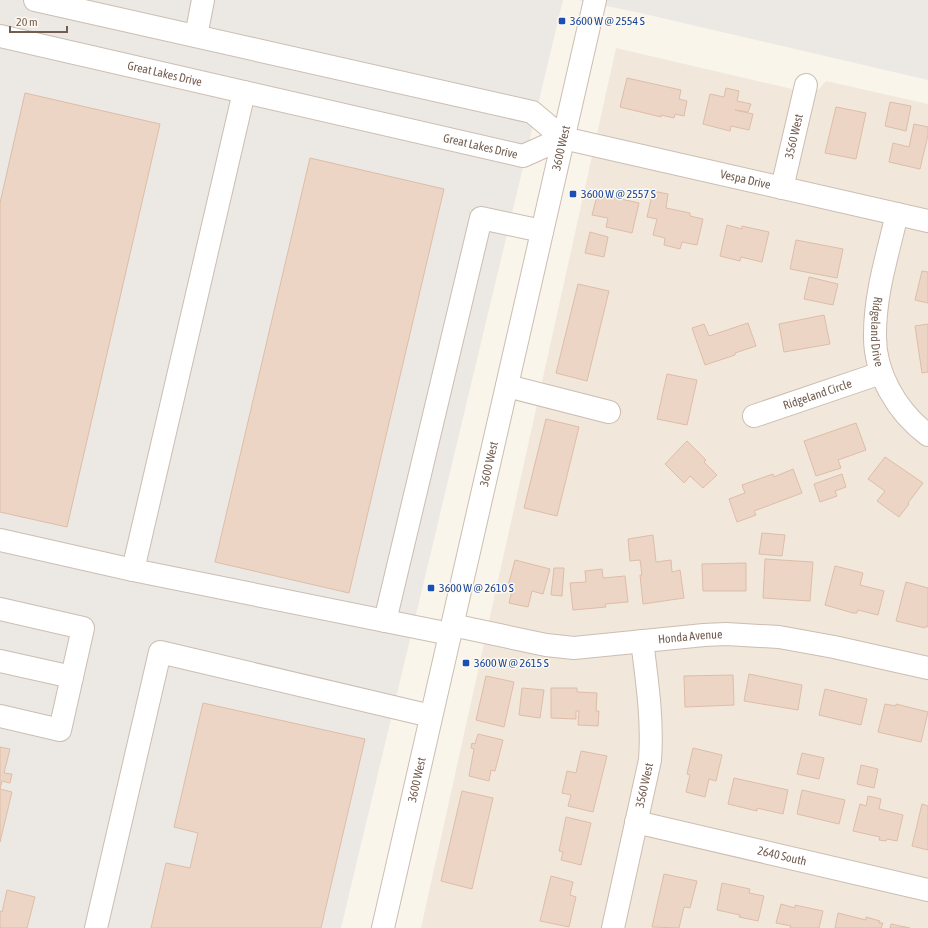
<svg xmlns="http://www.w3.org/2000/svg" width="928" height="928" font-family="'Asap Condensed',sans-serif">
	<rect width="100%" height="100%" fill="#faf5eb"/>
	<path fill="#f1e7da" d="M616 48 814 94 826 81 928 104V928H421Z"/>
	<g fill="#ece8e3">
		<path d="M0 0H563L341 928H0Z"/>
		<path d="M577 0H928V80L636 12Z"/>
	</g>
	<g fill="#edd5c6" stroke="#ddbda8">
		<path d="M627 78 681 90 679 99 687 101 684 116 675 114 674 118 661 115V117L620 107Z"/>
		<path d="M726 88 739 91 737 101 751 104 748 112 735 110 753 114 749 130 731 126 730 131 703 124 710 94 724 97Z"/>
		<path d="M25 93 160 124 67 527 0 512V203Z"/>
		<path d="M890 102 911 106 906 131 885 126Z"/>
		<path d="M836 107 866 113 856 159 825 153Z"/>
		<path d="M914 124 928 127V135L920 169 889 162 893 143 909 147Z"/>
		<path d="M310 158 444 189 349 593 215 562Z"/>
		<path d="M653 191 668 194 666 208 690 213V216L703 219 697 245 682 242 680 249 664 245 665 238 653 235 657 219 647 217Z"/>
		<path d="M597 196 612 199V197L639 203 632 233 606 227 608 218 592 215Z"/>
		<path d="M727 225 742 229V226L769 232 762 262 741 257 740 261 720 256Z"/>
		<path d="M590 232 608 237 604 257 585 253Z"/>
		<path d="M796 240 843 249 837 278 790 269Z"/>
		<path d="M922 271 928 272V303L915 300Z"/>
		<path d="M809 277 838 284 833 305 804 299Z"/>
		<path d="M578 284 609 291 587 381 556 373Z"/>
		<path d="M824 315 830 344 784 352 779 324Z"/>
		<path d="M748 323 756 346 735 353V355L705 365 692 328 704 324 709 336Z"/>
		<path d="M928 324V372L922 373 915 326Z"/>
		<path d="M667 374 697 380 687 425 657 419Z"/>
		<path d="M546 419 579 427 557 516 524 508Z"/>
		<path d="M856 423 866 450 838 460 841 468 816 476 804 441Z"/>
		<path d="M687 441 706 460 704 462 717 475 703 488 690 476 684 483 665 464Z"/>
		<path d="M885 457 923 483 908 503 909 504 899 517 877 501 885 491 868 479Z"/>
		<path d="M793 469 802 493 754 511 756 515 737 522 729 499 745 493 742 485 773 474 774 477Z"/>
		<path d="M842 474 846 487 835 491 837 496 820 502 814 484Z"/>
		<path d="M762 533 785 535 782 556 759 554Z"/>
		<path d="M653 535 656 562 671 560 672 572 680 570 684 598 643 604 640 575H642L640 560 630 561 628 539Z"/>
		<path d="M765 559 813 562 810 601 763 598Z"/>
		<path d="M515 560 550 569 543 594 532 591 528 607 509 603 513 587 508 586Z"/>
		<path d="M746 563V591H703L702 564Z"/>
		<path d="M835 566 863 573 860 585 884 591 878 615 858 610 857 613H853L825 605Z"/>
		<path d="M554 568H564L562 596 551 595Z"/>
		<path d="M602 569 603 578 625 576 628 602 605 604 606 607 573 610 570 583 586 582 585 571Z"/>
		<path d="M906 582 928 588V627L926 626 925 628 896 621Z"/>
		<path d="M749 674 802 685 798 710 744 701Z"/>
		<path d="M733 675 734 705 685 707 684 676Z"/>
		<path d="M486 676 514 682 504 727 476 720Z"/>
		<path d="M522 688 544 690 540 718 519 715Z"/>
		<path d="M551 688H577V692L597 693 596 711H599L598 726 578 725 579 711H576V719L551 718Z"/>
		<path d="M825 689 867 699 861 725 819 715Z"/>
		<path d="M203 703 365 739 321 928H151L166 863 190 868 198 833 174 827Z"/>
		<path d="M885 704 896 706V704L928 712 921 742 878 732Z"/>
		<path d="M478 734 503 740 495 771 491 770 489 781 469 776 474 749 471 748 472 743 475 744Z"/>
		<path d="M0 747 10 749 4 773 12 774 10 783 2 781 0 789 12 792 0 842Z"/>
		<path d="M693 748 722 755 716 781 709 779 705 797 686 792 690 775 687 774Z"/>
		<path d="M581 751 607 756 593 812 568 806 571 795 562 793 567 771 576 773Z"/>
		<path d="M802 753 824 758 819 779 797 774Z"/>
		<path d="M861 765 878 769 874 788 857 784Z"/>
		<path d="M734 778 788 790 783 814 757 808V811L728 804Z"/>
		<path d="M802 790 845 800 839 824 797 814Z"/>
		<path d="M462 791 493 798 472 889 441 881Z"/>
		<path d="M868 796 881 799 879 809 903 815 897 841 887 839 886 841 879 840 880 837 853 831 860 804 866 806Z"/>
		<path d="M922 804 928 806V850L912 846Z"/>
		<path d="M566 817 591 823 581 865 561 860 563 852 559 851Z"/>
		<path d="M664 874 697 881 690 908 684 907 679 928 652 927Z"/>
		<path d="M551 876 573 882 570 895 576 897 569 927 540 921Z"/>
		<path d="M722 883 750 889 749 893 764 896 758 921 739 917 740 915 717 910Z"/>
		<path d="M7 890 35 897 27 928H0V911L2 912Z"/>
		<path d="M781 904 795 908V905L823 911 819 928H790L791 926 776 923Z"/>
		<path d="M838 913 866 920V917L880 921 879 923H883L881 928H835Z"/>
		<path d="M891 924 910 928H890Z"/>
	</g>
	<g fill="none" stroke-linecap="round" stroke-linejoin="round">
		<defs>
			<g id="minor">
				<path id="s1" d="M35 0 532 112 563 138 928 221"/>
				<path id="s2" d="M0 36 523 156 563 138"/>
				<path d="M196 36 203 0"/>
				<path d="M244 92 133 570 450 634"/>
				<path id="s3" d="M782 188 806 85"/>
				<path id="s4" d="M897 214C888 253 875 293 875 334 874 373 897 412 928 435"/>
				<path d="M507 386 609 412"/>
				<path id="s5" d="M754 416 881 373"/>
				<path d="M0 540 133 570"/>
				<path d="M0 609 83 628 60 730 0 716"/>
				<path d="M385 621 481 218 542 231"/>
				<path id="s6" d="M452 625 546 645 574 648 704 635 726 634 779 637 834 647 928 668"/>
				<path d="M0 661 72 677"/>
				<path id="s7" d="M636 822 928 890"/>
				<path d="M96 928 160 652 431 716"/>
				<path id="s8" d="M383 928 595 0"/>
				<path id="s9" d="M613 928 650 760C653 720 647 681 642 641"/>
			</g>
		</defs>
		<use href="#minor" stroke="#ccbdb2" stroke-width="24"/>
		<use href="#minor" stroke="#fff" stroke-width="22"/>
	</g>
	<g fill="#1a4fb4" stroke="#fdf9f1" stroke-width="1.5">
		<rect x="558" y="17" width="8" height="8" rx="2"/>
		<rect x="569" y="190" width="8" height="8" rx="2"/>
		<rect x="427" y="584" width="8" height="8" rx="2"/>
		<rect x="462" y="659" width="8" height="8" rx="2"/>
	</g>
	<g text-anchor="middle" stroke-width="3" stroke-linejoin="round" paint-order="stroke">
		<g font-size="12" fill="#164399" stroke="#fdf9f1" text-anchor="start">
			<text x="570" y="25">3600 W @ 2554 S</text>
			<text x="581" y="198">3600 W @ 2557 S</text>
			<text x="439" y="592">3600 W @ 2610 S</text>
			<text x="474" y="667">3600 W @ 2615 S</text>
		</g>
		<g font-size="12" fill="#735d51" stroke="#fdf9f1">
			<text dy="4" stroke="none"><textPath href="#s2" startOffset="169">Great Lakes Drive</textPath></text>
			<text dy="4" stroke="none"><textPath href="#s3" startOffset="53">3560 West</textPath></text>
			<text dy="4" stroke="none"><textPath href="#s2" startOffset="493">Great Lakes Drive</textPath></text>
			<text dy="4" stroke="none"><textPath href="#s8" startOffset="800">3600 West</textPath></text>
			<text dy="4" stroke="none"><textPath href="#s1" startOffset="737">Vespa Drive</textPath></text>
			<text dy="4" stroke="none"><textPath href="#s4" startOffset="120">Ridgeland Drive</textPath></text>
			<text dy="4" stroke="none"><textPath href="#s5" startOffset="67">Ridgeland Circle</textPath></text>
			<text dy="4" stroke="none"><textPath href="#s8" startOffset="476">3600 West</textPath></text>
			<text dy="4" stroke="none"><textPath href="#s6" startOffset="241">Honda Avenue</textPath></text>
			<text dy="4" stroke="none"><textPath href="#s8" startOffset="152">3600 West</textPath></text>
			<text dy="4" stroke="none"><textPath href="#s9" startOffset="146">3560 West</textPath></text>
			<text dy="4" stroke="none"><textPath href="#s7" startOffset="150">2640 South</textPath></text>
		</g>
	</g>
	<path d="M10 26v6h57v-6" fill="none" stroke="#735d51" stroke-width="2"/>
	<text x="16" y="26" font-size="12" fill="#735d51" stroke="#fdf9f1" stroke-width="3" paint-order="stroke">20 m</text>
</svg>
